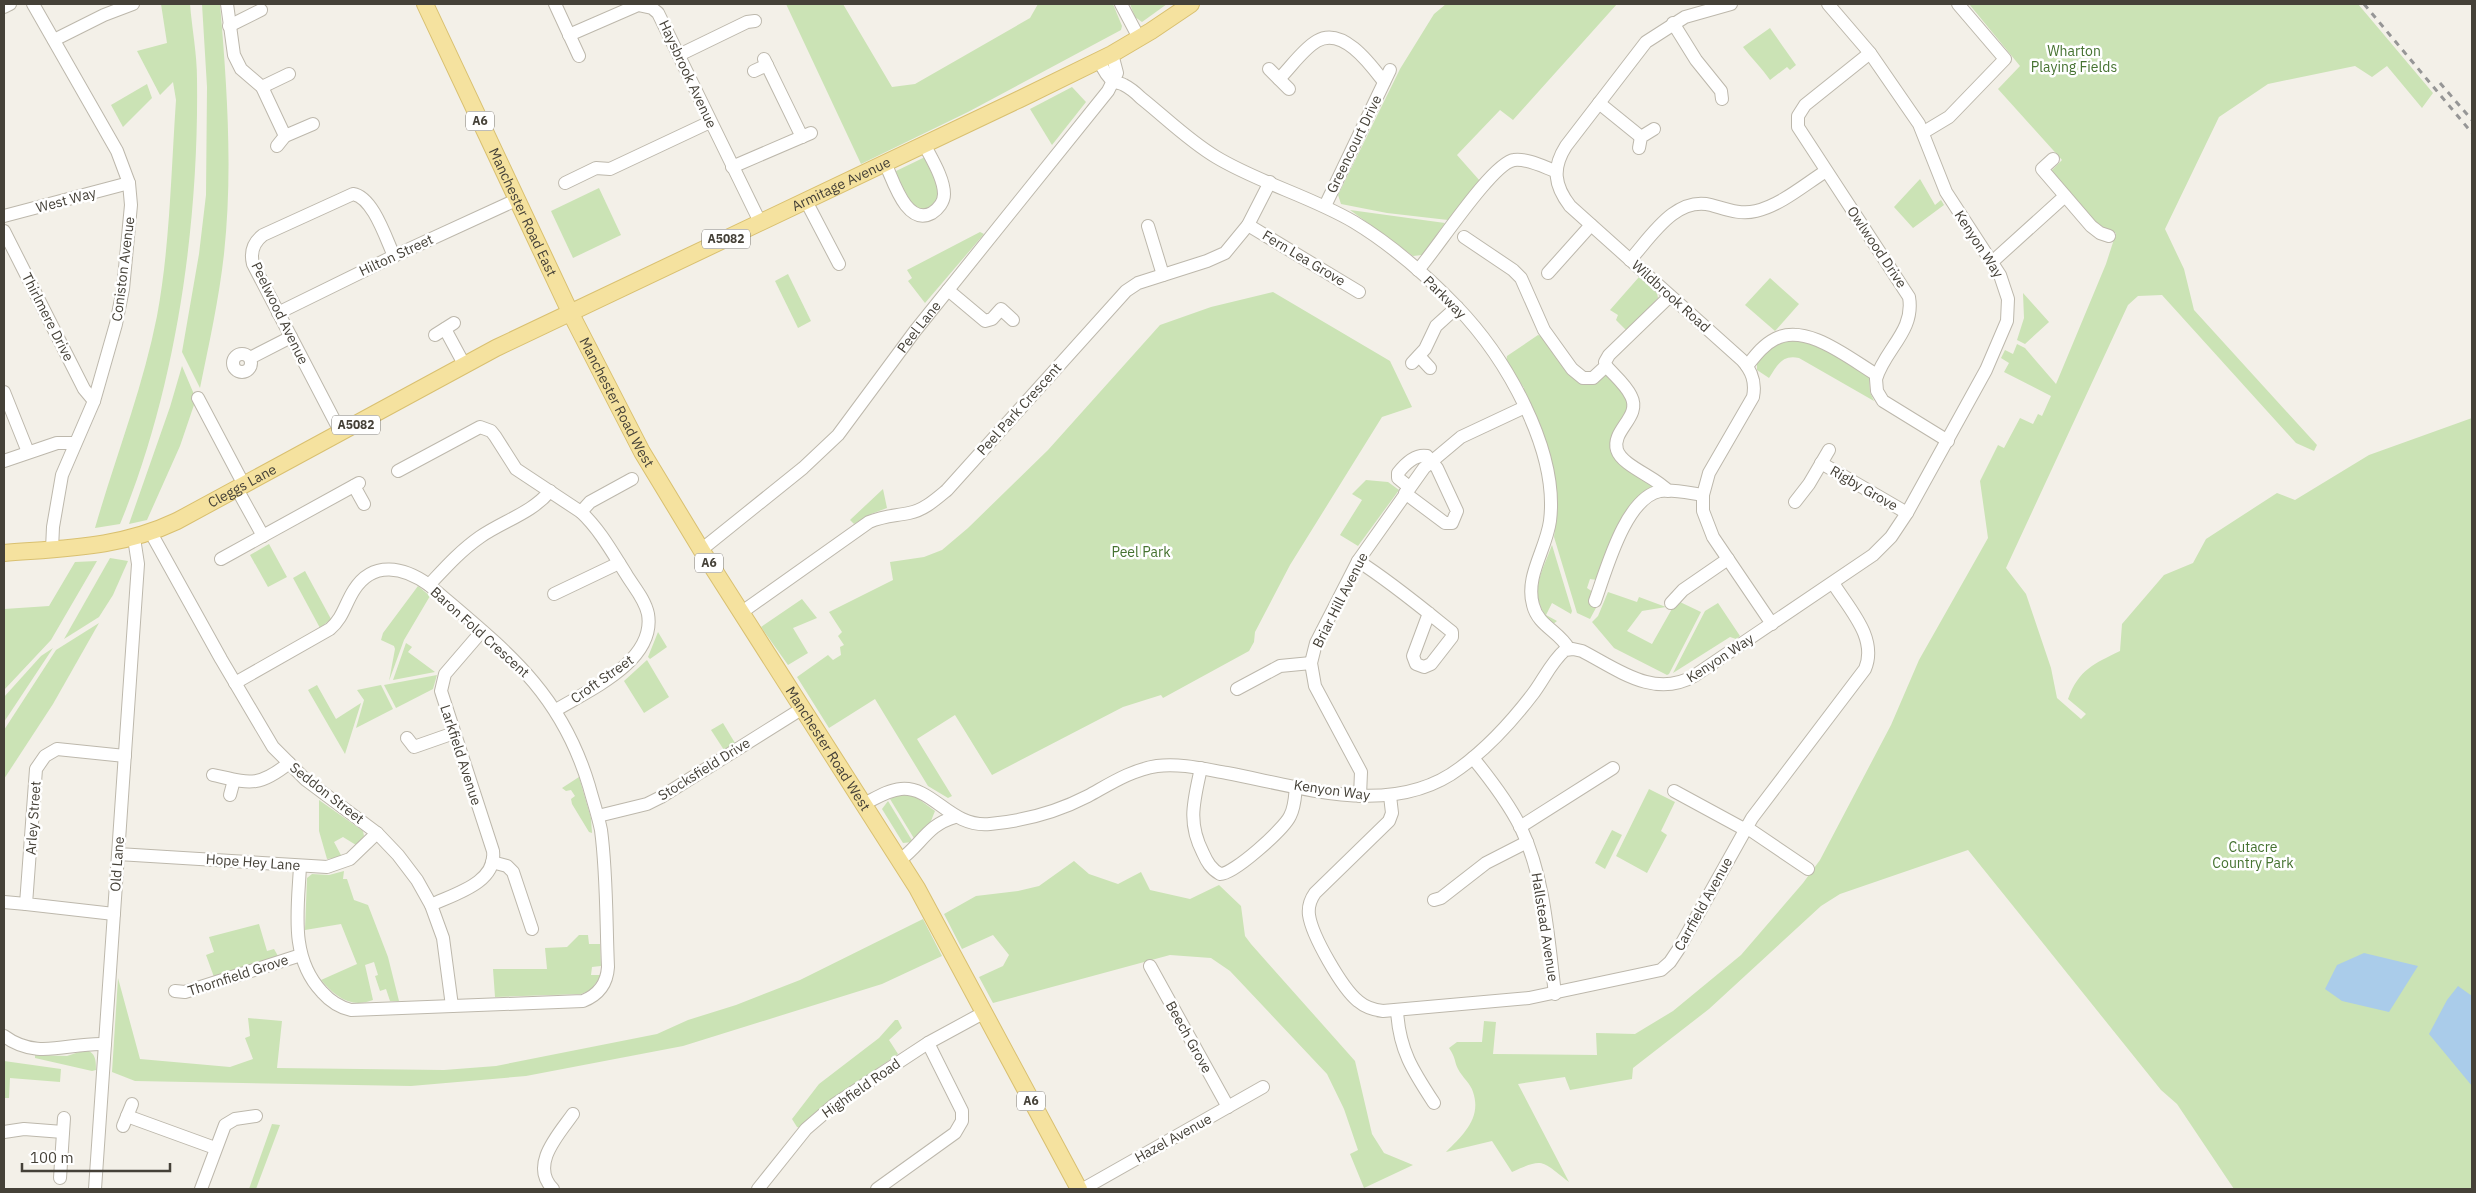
<svg xmlns="http://www.w3.org/2000/svg" width="2476" height="1193" font-family="'IBM Plex Sans',sans-serif">
	<rect width="100%" height="100%" fill="#f3f0e8"/>
	<g fill="#cbe3b5">
		<path d="M161 4H190C192 29 197 54 197 79 199 225 176 389 120 524L95 528C115 458 143 388 157 316 170 246 171 172 176 100L173 82 160 95 137 51 167 43Z"/>
		<path d="M202 4H220C227 86 233 171 224 254 219 299 209 344 200 388L182 352 199 254 206 195 207 87Z"/>
		<path d="M786 4H843L892 87 915 84 1030 18 1038 4H1113L1122 26 1121 30 968 112 861 164Z"/>
		<path d="M1130 4H1167L1142 22 1135 17Z"/>
		<path d="M1446 4H1617L1513 120 1500 110 1457 155 1480 181 1448 220 1387 213 1341 204 1338 195 1400 69 1434 14Z"/>
		<path d="M1969 4H2358L2433 93 2422 108 2387 66 2372 77 2355 66 2268 84 2219 117 2165 229 2184 269 2194 310 2317 445 2314 451 2296 443 2162 295 2138 296 2128 305 2006 568 2026 594 2051 668 2057 698 2081 719 2086 714 2068 699C2079 669 2094 664 2120 651L2122 624 2164 575 2193 563 2206 539 2277 493 2295 500 2369 455 2472 418V1189H2234L2177 1104 2161 1090 1968 850 1840 894 1821 906 1709 1009 1633 1068 1632 1079 1570 1090 1565 1077 1518 1084 1569 1182C1541 1161 1545 1157 1512 1172L1492 1141 1446 1152C1463 1135 1482 1118 1473 1092 1471 1084 1462 1077 1458 1069 1454 1061 1456 1058 1449 1048L1457 1042H1482L1484 1021 1496 1022 1493 1054 1597 1055 1596 1033 1635 1034 1673 1011 1741 955 1803 883 1820 860 1891 725 1919 660 1988 538 1980 481 1998 445 2004 448 2020 418 2033 424 2038 414 2042 416 2051 396 2004 372 2009 363 2001 358 2005 350 2013 354 2017 344 2025 348 2056 384 2106 264 2116 233 2097 224 2051 171 2062 160 1998 89 2020 66Z"/>
		<path d="M1770 28 1796 65 1790 70 1787 67 1770 80C1762 68 1752 59 1743 47Z"/>
		<path d="M147 84 152 98 123 127 111 105Z"/>
		<path d="M1072 87 1086 102 1052 145 1030 109Z"/>
		<path d="M925 157 940 190V198L927 210 913 208 894 172Z"/>
		<path d="M1920 179 1935 205 1941 200 1944 205 1913 228 1894 207Z"/>
		<path d="M599 188 621 235 573 258 551 211Z"/>
		<path d="M1350 210 1445 223 1422 255 1413 256Z"/>
		<path d="M980 232 984 234 925 303 908 281 912 278 907 270Z"/>
		<path d="M788 274 811 321 798 328 775 281Z"/>
		<path d="M1639 277 1657 293 1658 298 1627 331 1616 320 1618 315 1610 310Z"/>
		<path d="M1770 278 1799 304 1775 331 1745 305Z"/>
		<path d="M1273 292 1390 361 1412 407 1382 417 1290 565 1255 632 1254 642 1249 651 1163 698 1161 695 1123 707 992 775 955 715 917 739 952 796 948 798 928 786 875 699 829 728 797 677 828 655 833 660 841 655 840 647 844 645 838 636 842 632 829 612 893 580 890 562 924 557 942 550 968 528 1048 450 1160 325 1211 307Z"/>
		<path d="M2023 293 2049 322 2025 344 2017 340 2024 318Z"/>
		<path d="M1538 335 1544 337 1576 379 1607 375 1626 395 1628 407C1601 460 1604 453 1653 484V487L1597 580 1590 579 1587 588 1593 592 1597 606 1590 619 1577 613 1554 537 1558 505 1554 471 1547 447 1523 392 1524 388 1506 362 1507 356Z"/>
		<path d="M1804 338 1869 374 1870 392 1874 401 1799 358C1782 354 1777 366 1769 378L1757 370V364L1773 344Z"/>
		<path d="M182 366 196 399 180 446 147 520 129 524 170 407Z"/>
		<path d="M1366 480 1388 482 1399 490 1358 546 1340 535 1362 500 1352 494Z"/>
		<path d="M883 489 887 508 871 514 854 524 850 520Z"/>
		<path d="M269 544 287 577 268 587 250 555Z"/>
		<path d="M1552 545 1572 611 1571 614 1552 603 1546 615 1557 621 1552 625C1527 595 1540 577 1552 545Z"/>
		<path d="M110 558 128 561 113 595 99 617 64 639Z"/>
		<path d="M97 561 51 640 4 690V609L49 606 75 562Z"/>
		<path d="M305 571 331 619 320 628 293 578Z"/>
		<path d="M418 586 430 596 404 640 389 681 395 649 394 646 381 640 383 633Z"/>
		<path d="M1608 592 1637 602 1639 597 1666 607 1642 611 1627 631 1652 644 1673 607 1675 608 1680 602 1701 612 1669 674 1667 675 1614 648 1592 622 1598 616Z"/>
		<path d="M802 599 817 618 793 628 808 653 788 665 761 627Z"/>
		<path d="M1718 603 1740 636 1736 639 1730 637 1673 673 1705 611Z"/>
		<path d="M99 623 53 704 4 779V730L56 650Z"/>
		<path d="M658 632 667 647 650 659 648 657Z"/>
		<path d="M406 643 412 647 408 652 435 672 393 680Z"/>
		<path d="M53 648 4 722V697L41 656Z"/>
		<path d="M647 660 669 697 644 713 624 681Z"/>
		<path d="M437 675 433 689 396 708 384 685Z"/>
		<path d="M317 685 336 719 361 703 345 754 308 690Z"/>
		<path d="M381 685 393 709 356 728 364 700 357 690Z"/>
		<path d="M723 723 735 743 724 750 711 730Z"/>
		<path d="M579 777 591 818 592 833 589 832 572 804 571 799 575 796 571 790 566 791 562 788Z"/>
		<path d="M1649 789 1675 802 1661 831 1667 835 1647 873 1616 856Z"/>
		<path d="M899 795H913L935 811 931 821 915 840 890 799Z"/>
		<path d="M319 800 363 831 364 836 356 845 343 837 334 842 342 857 327 859 319 831Z"/>
		<path d="M888 801 913 842 903 843 882 809Z"/>
		<path d="M1612 830 1622 835 1605 869 1595 863Z"/>
		<path d="M1074 861 1089 874 1118 884 1141 872 1150 890 1190 899 1219 885 1241 906 1245 936 1251 944 1355 1061 1372 1134 1384 1153 1413 1165 1364 1188 1350 1154 1358 1150 1344 1109 1327 1074 1230 971 1211 958 1170 955 993 1003 979 977 1003 966 1009 955 993 935 962 949 944 914 976 896 1018 891 1039 886Z"/>
		<path d="M344 871 343 879H347L354 900 368 905 388 957 399 1001H390L386 989 380 991 375 976 378 975 374 962 365 965 373 1000C350 1009 335 996 321 980L357 964 341 924 305 930 307 878 312 874 329 875Z"/>
		<path d="M923 919 942 956 882 984 683 1046 526 1076 411 1086 135 1081 112 1072 118 978 140 1059 230 1067 253 1059 245 1038 250 1036 248 1018 282 1021 277 1068 444 1070 496 1066 657 1034 688 1020 736 1005 800 980Z"/>
		<path d="M259 924 267 951 274 949 278 956 214 977 206 955 214 952 209 937Z"/>
		<path d="M579 935H588L589 944H600L601 966 592 967 591 975H601L591 990 581 994 495 997 493 969H547L545 948 567 947Z"/>
		<path d="M895 1020H898L902 1028 889 1040 898 1054 826 1104 800 1128 797 1127 792 1119 819 1084 879 1038Z"/>
		<path d="M85 1050C96 1052 96 1061 96 1070L92 1071 35 1058V1055L67 1056Z"/>
		<path d="M4 1061 61 1069 60 1082 10 1078 9 1098H4Z"/>
		<path d="M272 1124 280 1125 256 1189H249Z"/>
	</g>
	<g fill="#aaccea">
		<path d="M2364 953 2418 966 2389 1012 2342 1001 2325 989 2337 965Z"/>
		<path d="M2458 986 2472 996V1086L2429 1034 2447 1000Z"/>
	</g>
	<g fill="none" stroke-linecap="round" stroke-linejoin="round">
		<defs>
			<g id="minor">
				<path d="M33 4 117 151 129 183 131 205 123 289 116 324 94 401 62 475 53 527 52 549"/>
				<path d="M227 4 234 55 241 69 262 87 285 136"/>
				<path d="M555 4 579 56"/>
				<path d="M1121 4 1139 38"/>
				<path d="M1731 4 1685 17 1646 42 1566 146C1552 168 1554 185 1570 206L1742 360C1752 371 1756 382 1753 397L1709 473 1703 495V511L1713 537 1772 624"/>
				<path d="M4 7 10 4"/>
				<path d="M1673 23 1696 60 1721 91 1722 99"/>
				<path d="M229 26 261 10"/>
				<path d="M569 35 638 5 652 8 658 13 760 222"/>
				<path d="M54 40 104 15 133 4"/>
				<path d="M1870 53 1805 105 1798 116V127L1909 297C1915 331 1885 349 1876 379L1877 391 1883 401 1948 441"/>
				<path d="M679 55 747 22 755 21"/>
				<path d="M764 59 802 137"/>
				<path d="M1099 60C1102 67 1106 76 1113 81 1116 83 1121 83 1124 85 1130 88 1136 93 1141 98 1165 117 1189 141 1216 157 1259 183 1310 196 1354 222 1392 245 1426 275 1457 307 1505 357 1559 449 1550 521 1546 550 1525 576 1533 605 1538 626 1559 631 1569 649"/>
				<path d="M1269 69 1289 89"/>
				<path d="M754 71 767 65"/>
				<path d="M1279 79C1291 67 1303 49 1317 41 1343 26 1371 65 1384 82"/>
				<path d="M262 87 289 74"/>
				<path d="M1599 103 1641 137"/>
				<path d="M1924 132 1949 117 2005 59 1958 4"/>
				<path d="M277 146 285 136 313 124"/>
				<path d="M1639 148 1641 137 1654 129"/>
				<path d="M2053 159 2042 169 2091 226 2100 233 2109 236"/>
				<path d="M885 163C893 179 906 227 932 213 938 209 944 202 944 194 944 178 931 158 924 144"/>
				<path d="M732 167 811 133"/>
				<path d="M565 183 596 168 610 169 710 122"/>
				<path d="M806 201 839 264"/>
				<path d="M1325 206 1390 70"/>
				<path d="M4 216 129 183"/>
				<path d="M1248 225 1359 292"/>
				<path d="M1148 226 1163 275"/>
				<path d="M4 231 84 389 94 401"/>
				<path d="M1464 237 1513 270 1521 278 1544 330 1572 369 1583 378H1593L1606 366 1605 362 1609 355 1670 296"/>
				<path d="M1630 260C1651 237 1675 196 1711 205 1726 209 1740 215 1756 211 1781 205 1804 185 1826 171"/>
				<path d="M1992 262 2065 196"/>
				<path d="M1418 270C1436 250 1492 163 1514 160 1526 158 1544 167 1555 171"/>
				<path d="M1548 273 1591 225"/>
				<path d="M948 290 985 321 992 319 1001 309 1013 320"/>
				<path d="M278 313 394 256 516 200"/>
				<path d="M445 329 465 366"/>
				<path d="M435 335 454 323"/>
				<circle cx="242" cy="363" r="9"/>
				<path d="M1419 356 1430 368"/>
				<path d="M250 358 291 337"/>
				<path d="M1412 363 1425 349 1436 326 1457 307"/>
				<path d="M1606 366C1614 375 1626 385 1631 396 1642 417 1611 430 1617 450 1622 466 1656 477 1668 491"/>
				<path d="M1747 366C1755 356 1763 345 1775 339 1806 322 1850 359 1877 375"/>
				<path d="M4 392 28 452"/>
				<path d="M198 398 244 485"/>
				<path d="M341 433 253 264C250 252 254 242 263 235L353 194C373 197 386 239 394 256"/>
				<path d="M4 461 57 443H75"/>
				<path d="M1821 463 1907 513"/>
				<path d="M398 471 480 427 491 431 495 436 516 469 581 512 590 502 632 479"/>
				<path d="M354 486 364 504"/>
				<path d="M237 489 263 536"/>
				<path d="M1405 493 1445 523H1452L1457 511 1437 468 1427 456C1416 454 1405 464 1398 473V478L1409 487"/>
				<path d="M1795 502 1809 484 1829 450"/>
				<path d="M151 533 221 659 273 747 306 780 377 833 398 855 417 880 431 905 443 938 452 1006"/>
				<path id="s1" d="M701 550 803 468 838 435 915 331 1108 91 1117 73 1112 54"/>
				<path d="M221 559 359 483"/>
				<path d="M1358 561C1391 582 1421 607 1452 632V637L1431 664 1424 667 1416 664 1413 656 1429 613"/>
				<path d="M429 585C445 568 460 551 480 537 503 521 532 513 550 491"/>
				<path d="M554 594 619 563"/>
				<path d="M1595 601C1606 571 1625 498 1660 491 1673 489 1689 493 1703 495"/>
				<path d="M1671 603 1683 590 1728 559"/>
				<path d="M742 612 869 522C883 516 894 516 909 513 924 510 935 500 947 490L1126 291 1138 283 1207 261 1225 253 1248 225 1270 182"/>
				<path d="M235 683 330 629C343 618 345 604 354 590 373 560 404 567 429 585 502 648 560 689 589 786 593 801 598 815 601 830 607 875 606 922 608 967 607 984 598 995 583 1001L351 1010C338 1007 330 1001 322 992 289 957 298 909 300 866"/>
				<path d="M1237 689 1280 666 1311 663"/>
				<path d="M556 710C589 690 656 661 648 614 645 599 633 586 626 574 612 552 600 530 581 512"/>
				<path d="M407 738 414 747 454 733"/>
				<path d="M1473 758C1491 780 1508 802 1521 828 1545 879 1548 938 1555 994"/>
				<path d="M1201 768C1194 801 1187 822 1203 853 1207 862 1211 869 1220 874 1233 875 1284 829 1290 816 1295 807 1295 796 1296 786"/>
				<path d="M213 775C249 783 258 788 289 763"/>
				<path d="M1674 791 1744 829"/>
				<path d="M230 795 234 780"/>
				<path d="M1360 796 1361 772 1315 686 1311 663 1316 643 1358 561 1424 468 1461 437 1525 407"/>
				<path d="M1390 796 1392 813 1389 821 1315 893C1310 900 1308 907 1309 915 1312 936 1342 988 1358 1001 1365 1007 1374 1010 1383 1011L1529 998 1661 970 1670 962 1678 950 1752 818 1865 669C1878 638 1849 609 1833 583"/>
				<path d="M864 804C876 798 888 790 901 789 933 786 950 828 990 824 1023 821 1059 811 1088 796 1110 784 1131 770 1157 766 1180 763 1204 769 1227 773 1302 787 1393 819 1460 768 1486 749 1512 721 1532 695 1543 681 1551 662 1565 650L1573 649 1582 651C1617 669 1654 699 1694 676L1873 555 1891 537 1907 513 1986 370 2007 321 2008 299 2000 275 1946 192 1919 124 1870 53 1828 4"/>
				<path d="M598 816 647 804 661 797 803 708"/>
				<path d="M1520 827 1613 768"/>
				<path d="M1746 827 1808 869"/>
				<path d="M118 854 327 867 350 859 377 833"/>
				<path d="M900 860C922 844 927 825 955 817"/>
				<path d="M492 862 507 866 513 872 532 929"/>
				<path d="M1434 900 1441 898 1486 863 1527 842"/>
				<path d="M4 902 26 904"/>
				<path d="M431 905C454 894 497 883 493 851L441 691 445 674 482 631"/>
				<path d="M114 914 26 904 36 769 45 756 57 749 125 756"/>
				<path d="M1150 966 1228 1107"/>
				<path d="M175 991 185 992 301 955"/>
				<path d="M1397 1010C1399 1050 1413 1071 1434 1103"/>
				<path d="M4 1036C38 1061 68 1042 105 1044"/>
				<path d="M127 1116 215 1148"/>
				<path d="M123 1126 132 1104"/>
				<path d="M4 1132 24 1129 63 1132"/>
				<path d="M60 1178 64 1118"/>
				<path d="M95 1189 138 564 134 538"/>
				<path d="M201 1189 225 1125 235 1119 256 1116"/>
				<path d="M553 1189C529 1165 559 1134 573 1114"/>
				<path d="M758 1189 806 1129 835 1104 928 1043 985 1012"/>
				<path d="M877 1189 955 1133 962 1121V1111L928 1043"/>
				<path d="M1083 1189 1263 1087"/>
			</g>
			<g id="major">
				<path id="s2" d="M425 4 570 312 642 452 702 551 917 888 1079 1189"/>
				<path id="s3" d="M4 553C66 548 120 548 177 521L496 348 1020 99 1112 54 1151 31 1191 4"/>
			</g>
		</defs>
		<use href="#minor" stroke="#bdb8ac" stroke-width="14"/>
		<use href="#major" stroke="#d9c070" stroke-width="18"/>
		<use href="#minor" stroke="#fff" stroke-width="12"/>
		<use href="#major" stroke="#f5e29f" stroke-width="16"/>
		<g stroke="#969696" stroke-width="3" stroke-dasharray="6 6" stroke-linecap="butt">
			<path d="M2364 4 2472 133"/>
			<path d="M2440 83 2472 120"/>
		</g>
	</g>
	<g text-anchor="middle" stroke-width="5" stroke-linejoin="round" paint-order="stroke">
		<g fill="#fff" stroke="#7d7a74" stroke-width="1">
			<rect x="466" y="111.5" width="28" height="19" rx="4"/>
			<rect x="702" y="229.5" width="48" height="19" rx="4"/>
			<rect x="332" y="415.5" width="48" height="19" rx="4"/>
			<rect x="695" y="553.5" width="28" height="19" rx="4"/>
			<rect x="1017" y="1091.5" width="28" height="19" rx="4"/>
		</g>
		<g font-size="12" font-weight="bold" fill="#454138">
			<text x="480" y="125">A6</text>
			<text x="726" y="243">A5082</text>
			<text x="356" y="429">A5082</text>
			<text x="709" y="567">A6</text>
			<text x="1031" y="1105">A6</text>
		</g>
		<g font-size="14" fill="#457230" stroke="#fff">
			<text x="2074" y="56">Wharton<tspan x="2074" dy="16">Playing Fields</tspan></text>
			<text x="1141" y="557">Peel Park</text>
			<text x="2253" y="852">Cutacre<tspan x="2253" dy="16">Country Park</tspan></text>
		</g>
		<g font-size="14" fill="#454138" stroke="#fff">
			<text transform="translate(688 74) rotate(65)" y="5">Haysbrook Avenue</text>
			<text transform="translate(1354 144) rotate(-64)" y="5">Greencourt Drive</text>
			<text dy="5" stroke="none"><textPath href="#s3" startOffset="922">Armitage Avenue</textPath></text>
			<text transform="translate(66 200) rotate(-15)" y="5">West Way</text>
			<text dy="5" stroke="none"><textPath href="#s2" startOffset="230">Manchester Road East</textPath></text>
			<text transform="translate(1979 244) rotate(57)" y="5">Kenyon Way</text>
			<text transform="translate(1877 247) rotate(56)" y="5">Owlwood Drive</text>
			<text transform="translate(396 255) rotate(-25)" y="5">Hilton Street</text>
			<text transform="translate(1304 258) rotate(31)" y="5">Fern Lea Grove</text>
			<text transform="translate(123 269) rotate(-83)" y="5">Coniston Avenue</text>
			<text transform="translate(1671 296) rotate(42)" y="5">Wildbrook Road</text>
			<text transform="translate(1445 297) rotate(45)" y="5">Parkway</text>
			<text transform="translate(280 313) rotate(64)" y="5">Peelwood Avenue</text>
			<text transform="translate(48 317) rotate(63)" y="5">Thirlmere Drive</text>
			<text dy="5" stroke="none"><textPath href="#s1" startOffset="314">Peel Lane</textPath></text>
			<text dy="5" stroke="none"><textPath href="#s2" startOffset="442">Manchester Road West</textPath></text>
			<text transform="translate(1019 409) rotate(-48)" y="5">Peel Park Crescent</text>
			<text dy="5" stroke="none"><textPath href="#s3" startOffset="251">Cleggs Lane</textPath></text>
			<text transform="translate(1864 488) rotate(30)" y="5">Rigby Grove</text>
			<text transform="translate(1340 600) rotate(-63)" y="5">Briar Hill Avenue</text>
			<text transform="translate(480 632) rotate(42)" y="5">Baron Fold Crescent</text>
			<text transform="translate(1720 658) rotate(-33)" y="5">Kenyon Way</text>
			<text transform="translate(602 679) rotate(-35)" y="5">Croft Street</text>
			<text dy="5" stroke="none"><textPath href="#s2" startOffset="848">Manchester Road West</textPath></text>
			<text transform="translate(461 755) rotate(72)" y="5">Larkfield Avenue</text>
			<text transform="translate(704 769) rotate(-32)" y="5">Stocksfield Drive</text>
			<text transform="translate(1332 790) rotate(8)" y="5">Kenyon Way</text>
			<text transform="translate(327 793) rotate(38)" y="5">Seddon Street</text>
			<text transform="translate(33 818) rotate(-86)" y="5">Arley Street</text>
			<text transform="translate(253 862) rotate(4)" y="5">Hope Hey Lane</text>
			<text transform="translate(117 864) rotate(-86)" y="5">Old Lane</text>
			<text transform="translate(1703 904) rotate(-61)" y="5">Carrfield Avenue</text>
			<text transform="translate(1545 927) rotate(81)" y="5">Hallstead Avenue</text>
			<text transform="translate(238 975) rotate(-18)" y="5">Thornfield Grove</text>
			<text transform="translate(1189 1037) rotate(61)" y="5">Beech Grove</text>
			<text transform="translate(861 1088) rotate(-35)" y="5">Highfield Road</text>
			<text transform="translate(1173 1138) rotate(-29)" y="5">Hazel Avenue</text>
		</g>
	</g>
	<rect width="2476" height="1193" fill="none" stroke="#454138" stroke-width="10"/>
	<path d="M22 1163v8h148v-8" fill="none" stroke="#454138" stroke-width="2.5"/>
	<text x="30" y="1163" font-size="15" fill="#454138" stroke="#ffffff" stroke-width="4" paint-order="stroke">100 m</text>
</svg>
